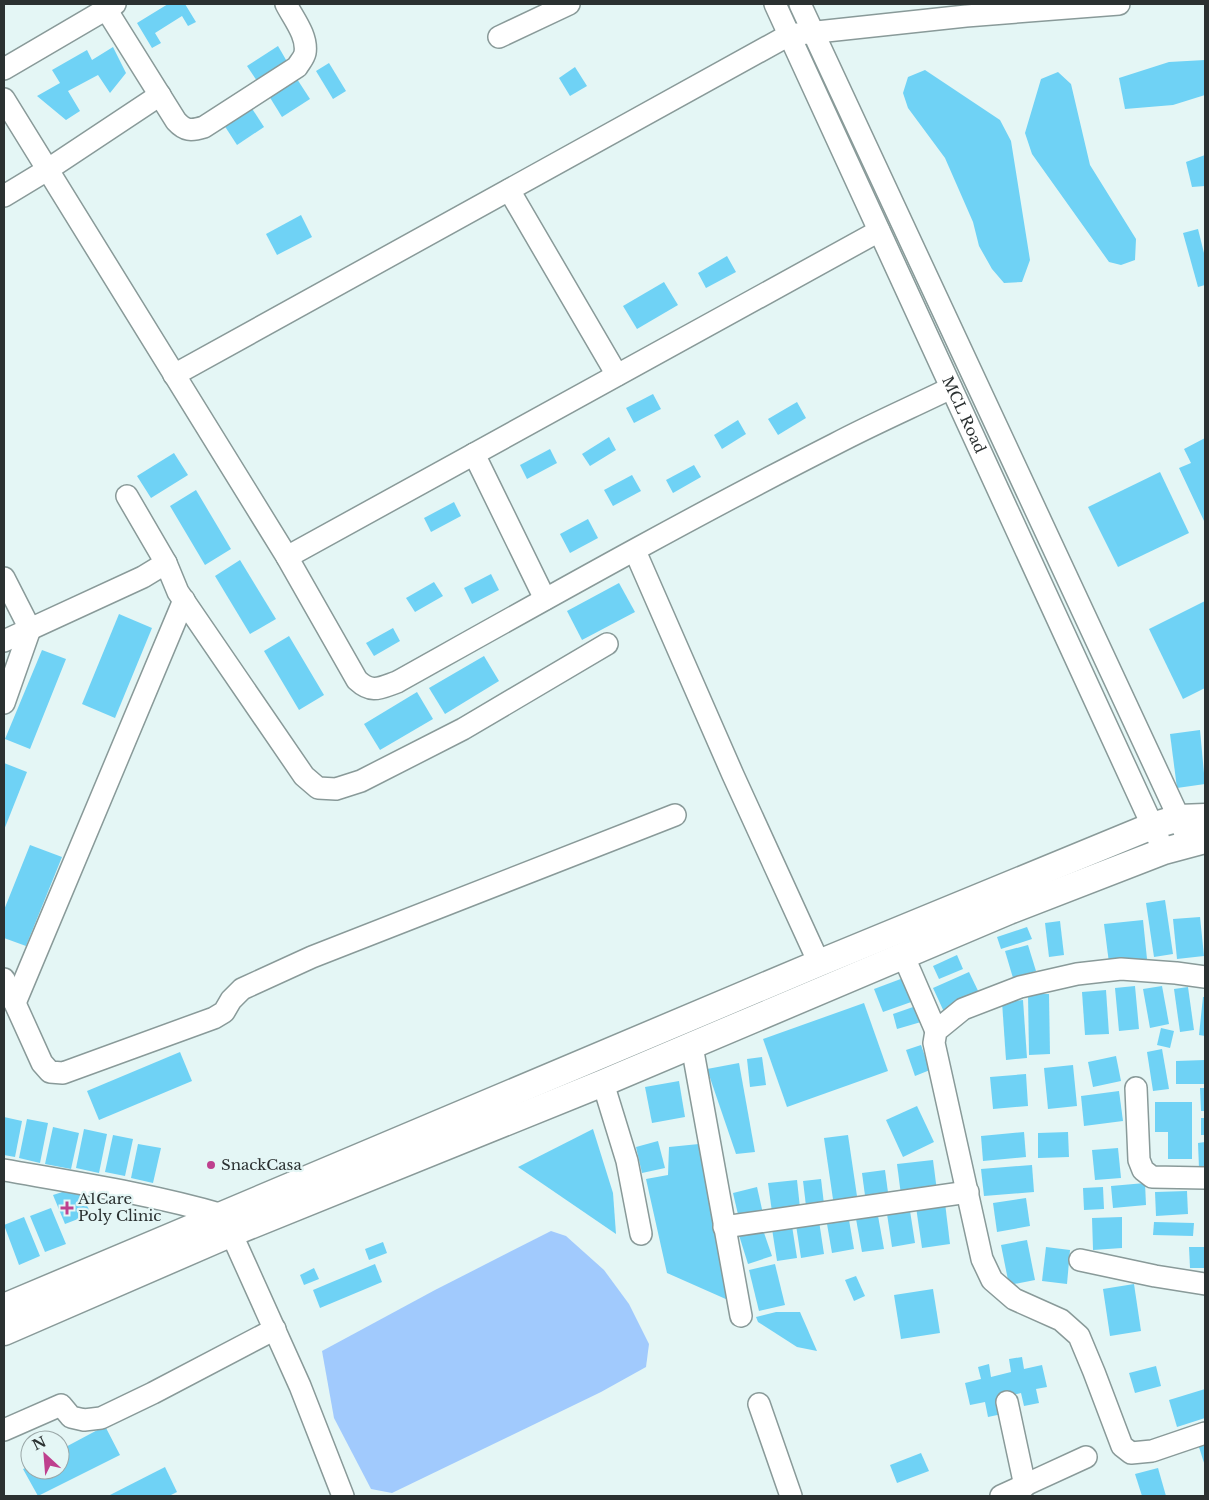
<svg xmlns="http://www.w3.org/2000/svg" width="1209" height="1500" font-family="'Libre Baskerville',serif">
	<rect width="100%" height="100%" fill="#e4f6f5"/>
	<path fill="#a1cafd" d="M551 1231 566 1236 604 1270 629 1304 649 1344 646 1367 601 1392 392 1493 371 1489 334 1418 322 1351 435 1290Z"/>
	<g fill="#6fd2f5">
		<path d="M168 4H185L196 22 188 26 182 16 155 33 161 43 152 48 137 23Z"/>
		<path d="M278 46 289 65 259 84 247 66Z"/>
		<path d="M113 47 126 73 110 93 98 75 68 91 80 111 66 120 37 96 60 83 52 70 87 50 92 60Z"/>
		<path d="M1205 60V95L1173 105 1125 109 1119 78 1169 62Z"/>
		<path d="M329 63 346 91 333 99 316 71Z"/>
		<path d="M575 67 587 86 570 96 559 78Z"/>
		<path d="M925 70 1000 120 1011 141 1030 260 1022 282 1004 283 992 269 979 246 973 222 945 158 908 108 903 93 908 77Z"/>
		<path d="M1058 72 1071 84 1090 165 1136 239 1135 260 1121 265 1109 262 1032 154 1025 133 1041 79Z"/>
		<path d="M297 79 310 99 282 117 269 96Z"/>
		<path d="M251 107 264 127 237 145 224 125Z"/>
		<path d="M1205 155V186L1192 187 1186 162Z"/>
		<path d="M301 215 312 237 277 255 266 234Z"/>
		<path d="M1198 229 1205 257V285L1198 287 1183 233Z"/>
		<path d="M727 256 736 272 706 288 698 273Z"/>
		<path d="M664 282 678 305 637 329 623 306Z"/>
		<path d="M653 394 661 409 634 423 626 408Z"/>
		<path d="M797 402 806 418 778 435 768 419Z"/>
		<path d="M738 420 746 434 722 449 714 435Z"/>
		<path d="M609 437 616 450 590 466 582 454Z"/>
		<path d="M1205 438V523L1179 468 1191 463 1184 449Z"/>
		<path d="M550 449 557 463 527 479 520 465Z"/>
		<path d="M174 453 188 475 151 498 137 476Z"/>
		<path d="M694 465 701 477 673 493 666 480Z"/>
		<path d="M1160 472 1189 533 1118 567 1088 507Z"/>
		<path d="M632 475 641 491 613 506 604 490Z"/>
		<path d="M196 490 231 549 205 565 170 506Z"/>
		<path d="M454 502 461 516 431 532 424 518Z"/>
		<path d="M588 519 598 538 570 553 560 534Z"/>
		<path d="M240 560 276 619 250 634 215 576Z"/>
		<path d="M491 574 499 590 472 604 464 588Z"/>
		<path d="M434 582 443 596 415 612 406 598Z"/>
		<path d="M619 583 635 612 582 640 567 611Z"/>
		<path d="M1205 601V688L1183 699 1149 629Z"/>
		<path d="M119 614 152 628 115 718 82 704Z"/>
		<path d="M393 628 400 641 374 656 366 643Z"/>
		<path d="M289 636 324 695 299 710 264 651Z"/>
		<path d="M42 650 66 659 30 749 5 739Z"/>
		<path d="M484 656 499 681 445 714 429 688Z"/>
		<path d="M417 692 433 719 380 750 364 724Z"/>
		<path d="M1200 730 1205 784 1177 788 1170 734Z"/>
		<path d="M4 763 27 772 4 830Z"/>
		<path d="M30 845 62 857 26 946 4 938V910Z"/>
		<path d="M1165 900 1173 954 1154 957 1146 903Z"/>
		<path d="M1200 917 1204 956 1177 959 1173 919Z"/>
		<path d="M1143 920 1147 959 1109 963 1104 924Z"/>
		<path d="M1060 921 1064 955 1049 957 1045 923Z"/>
		<path d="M1027 927 1032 939 1001 949 997 937Z"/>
		<path d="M1028 945 1036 971 1013 978 1005 951Z"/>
		<path d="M957 955 963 969 939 979 933 966Z"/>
		<path d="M969 972 981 997 945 1014 933 988Z"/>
		<path d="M906 977 914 1001 883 1012 874 989Z"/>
		<path d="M1135 986 1139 1029 1119 1031 1115 988Z"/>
		<path d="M1162 986 1169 1024 1150 1028 1143 989Z"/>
		<path d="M1188 987 1194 1030 1180 1032 1174 989Z"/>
		<path d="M1106 990 1109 1034 1085 1035 1082 992Z"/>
		<path d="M1028 994H1049L1050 1054 1029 1055Z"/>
		<path d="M1203 997H1205V1036L1199 1035Z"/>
		<path d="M1023 1000 1027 1058 1006 1060 1002 1002Z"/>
		<path d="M864 1003 888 1071 787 1107 763 1039Z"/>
		<path d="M916 1006 921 1022 897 1029 893 1014Z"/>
		<path d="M1161 1028 1174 1031 1170 1048 1157 1045Z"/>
		<path d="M921 1045 930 1070 915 1076 906 1050Z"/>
		<path d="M1162 1049 1169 1089 1153 1091 1147 1052Z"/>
		<path d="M180 1052 192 1081 99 1120 87 1091Z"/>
		<path d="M1116 1056 1121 1081 1093 1087 1088 1062Z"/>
		<path d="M762 1057 766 1085 750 1087 747 1059Z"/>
		<path d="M1205 1060V1084H1176V1061Z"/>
		<path d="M739 1063 755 1152 736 1154 707 1069Z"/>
		<path d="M1073 1065 1077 1106 1048 1109 1044 1068Z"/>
		<path d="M1026 1074 1028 1106 993 1109 990 1077Z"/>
		<path d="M679 1081 685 1117 652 1123 645 1087Z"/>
		<path d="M1200 1088H1205V1111H1201Z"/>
		<path d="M1119 1091 1123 1121 1084 1126 1081 1096Z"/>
		<path d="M1155 1102H1192V1159H1168V1132H1155Z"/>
		<path d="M917 1106 934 1142 903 1157 886 1120Z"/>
		<path d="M4 1117 22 1121 15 1157 4 1155Z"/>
		<rect x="1201" y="1118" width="4" height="17"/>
		<path d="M27 1119 48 1123 40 1163 19 1158Z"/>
		<path d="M53 1127 79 1133 71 1169 45 1164Z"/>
		<path d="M84 1129 107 1134 99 1173 76 1168Z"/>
		<path d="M593 1129 613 1193 616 1234 518 1167Z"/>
		<path d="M1024 1132 1026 1157 983 1161 981 1136Z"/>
		<path d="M1068 1132 1069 1157 1038 1158V1133Z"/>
		<path d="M113 1135 133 1139 125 1176 105 1172Z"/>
		<path d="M848 1135 858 1203 834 1206 824 1138Z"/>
		<path d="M658 1141 665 1168 642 1173 636 1147Z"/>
		<path d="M1205 1142V1167L1199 1168 1198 1143Z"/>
		<path d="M138 1144 161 1148 153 1183 131 1178Z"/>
		<path d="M699 1144 728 1300 667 1273 646 1179 668 1175 669 1147Z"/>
		<path d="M1118 1148 1121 1178 1095 1180 1092 1150Z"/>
		<path d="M933 1160 937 1191 901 1195 897 1164Z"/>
		<path d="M1032 1165 1034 1192 984 1196 981 1169Z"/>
		<path d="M885 1170 889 1200 866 1203 862 1173Z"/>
		<path d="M821 1179 824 1204 806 1206 803 1181Z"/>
		<path d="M797 1180 800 1208 772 1212 768 1183Z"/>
		<path d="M1145 1183 1146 1205 1113 1208 1111 1186Z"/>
		<path d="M78 1187 91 1214 65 1224 53 1195Z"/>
		<path d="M757 1187 764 1218 740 1223 733 1193Z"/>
		<path d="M1103 1187 1104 1209 1084 1210 1083 1188Z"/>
		<path d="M1187 1191 1188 1214 1156 1216 1155 1192Z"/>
		<path d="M1026 1198 1030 1226 997 1232 993 1203Z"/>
		<path d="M945 1203 950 1244 922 1248 916 1207Z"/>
		<path d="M51 1208 66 1244 45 1252 30 1216Z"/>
		<path d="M910 1211 915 1243 892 1247 887 1214Z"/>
		<path d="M878 1216 884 1249 862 1252 856 1219Z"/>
		<path d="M24 1217 40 1256 19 1265 4 1225Z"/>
		<path d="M1122 1217V1248L1093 1250 1092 1218Z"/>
		<path d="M849 1220 854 1249 832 1253 827 1224Z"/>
		<path d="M819 1221 824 1254 801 1258 796 1225Z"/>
		<path d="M1154 1222 1194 1223 1193 1236 1153 1235Z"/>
		<path d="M761 1224 772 1256 748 1264 738 1232Z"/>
		<path d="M792 1226 797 1258 777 1261 772 1229Z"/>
		<path d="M1027 1240 1035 1280 1009 1285 1001 1245Z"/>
		<path d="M383 1242 387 1253 369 1260 365 1249Z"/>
		<path d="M1046 1247 1070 1250 1067 1284 1042 1281Z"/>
		<path d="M1189 1247H1205V1268H1190Z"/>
		<path d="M375 1264 382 1282 320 1308 313 1290Z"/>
		<path d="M775 1264 785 1305 759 1311 749 1270Z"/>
		<path d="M314 1268 319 1279 304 1285 300 1275Z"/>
		<path d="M856 1276 865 1296 854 1301 845 1280Z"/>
		<path d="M1134 1284 1141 1331 1110 1336 1103 1289Z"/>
		<path d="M933 1289 940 1333 901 1339 894 1295Z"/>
		<path d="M776 1312H800L817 1351 797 1347 758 1322 756 1317Z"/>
		<path d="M1022 1357 1024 1369 1042 1365 1047 1387 1036 1389 1039 1403 1024 1406 1021 1393 999 1398 1002 1414 988 1417 985 1402 970 1405 965 1383 981 1379 978 1367 989 1364 991 1377 1011 1372 1009 1359Z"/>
		<path d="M1156 1366 1161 1386 1135 1393 1129 1373Z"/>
		<path d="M1205 1389V1418L1177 1427 1169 1400Z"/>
		<path d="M105 1426 120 1455 38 1496 23 1469 30 1466V1470H60V1450Z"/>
		<path d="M1205 1442V1466L1198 1444Z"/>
		<path d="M921 1453 929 1471 897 1483 890 1465Z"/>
		<path d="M165 1467 177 1492 169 1496H108Z"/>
		<path d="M1158 1468 1166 1496H1142L1135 1474Z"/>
	</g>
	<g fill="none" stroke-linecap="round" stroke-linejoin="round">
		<defs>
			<g id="minor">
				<path id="s1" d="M775 4 1159 840"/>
				<path d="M800 4 1179 818 1189 844"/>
				<path d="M106 9 176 121C185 131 191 131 204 127L297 67C300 62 304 58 305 53 308 36 293 18 286 4"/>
				<path d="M499 37 569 4"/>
				<path d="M4 69 115 4"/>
				<path d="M4 99 287 557 357 680C372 694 380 688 397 682 542 601 687 519 835 444 873 424 912 407 951 388"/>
				<path d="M509 190 617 375"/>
				<path d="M4 196 47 170 160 95"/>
				<path d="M174 375 789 35 966 16 1119 4"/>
				<path d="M474 454 545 599"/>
				<path d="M127 496 166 563"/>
				<path d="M635 551 733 775 819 963"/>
				<path d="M287 557 879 231"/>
				<path d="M4 578 30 629 4 703"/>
				<path d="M4 641 143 577 166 563 178 592 304 776 318 788 336 789 361 781 463 729 607 644"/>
				<path d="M904 957 936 1031"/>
				<path d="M1205 977 1176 973 1121 969 1077 974 1020 987 963 1009 936 1031 934 1043 982 1259 992 1280 1014 1299 1061 1320 1079 1336 1094 1372 1122 1446 1131 1453 1152 1451 1205 1433"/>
				<path d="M4 979 42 1063 50 1072 63 1073 214 1018 224 1012 231 1000 242 989 312 957 675 815"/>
				<path d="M15 1003 184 600"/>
				<path d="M692 1046 741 1316"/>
				<path d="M603 1083 627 1161 641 1234"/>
				<path d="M1136 1088 1139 1160 1143 1170 1152 1177 1205 1178"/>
				<path d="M4 1170C78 1183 151 1194 223 1215L300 1386 343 1496"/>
				<path d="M724 1227 968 1192"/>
				<path d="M1080 1260 1155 1276 1205 1284"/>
				<path d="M1007 1402 1025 1486"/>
				<path d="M759 1404 791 1496"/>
				<path d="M4 1430 61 1405 71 1417 84 1420 101 1418 153 1393 275 1329"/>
				<path d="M1001 1496 1086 1457"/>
			</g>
			<g id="major">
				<path d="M4 1307 819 963 1152 826 1179 818 1205 817"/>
				<path d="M4 1332 232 1233 603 1083 1009 911 1164 851 1205 840"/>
			</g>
		</defs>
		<use href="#minor" stroke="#899a99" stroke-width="24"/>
		<use href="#major" stroke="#899a99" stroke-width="29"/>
		<use href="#minor" stroke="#fff" stroke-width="21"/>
		<use href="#major" stroke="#fff" stroke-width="26"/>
	</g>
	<g fill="#be408e" stroke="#e4f6f5" stroke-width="2">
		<circle cx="211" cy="1165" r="5"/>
		<path d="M64.5 1200.5h5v5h5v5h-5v5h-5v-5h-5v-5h5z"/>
	</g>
	<g text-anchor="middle" stroke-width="4.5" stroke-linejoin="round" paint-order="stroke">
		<g font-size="15" fill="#2b3131" stroke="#e4f6f5">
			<text dy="5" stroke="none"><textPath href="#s1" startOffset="452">MCL Road</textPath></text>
		</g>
		<g font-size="15" fill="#2b3131" stroke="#e4f6f5" text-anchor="start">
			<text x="221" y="1170">SnackCasa</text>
			<text x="78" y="1204">A1Care<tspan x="78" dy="17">Poly Clinic</tspan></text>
		</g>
	</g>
	<rect width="1209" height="1500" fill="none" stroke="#2b3131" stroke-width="10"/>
	<g transform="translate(45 1455) rotate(334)"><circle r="24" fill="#e4f6f5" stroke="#9aa7a7"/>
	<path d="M0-4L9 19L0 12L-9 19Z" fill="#be408e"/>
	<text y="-8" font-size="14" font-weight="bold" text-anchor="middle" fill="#2b3131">N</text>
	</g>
</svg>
